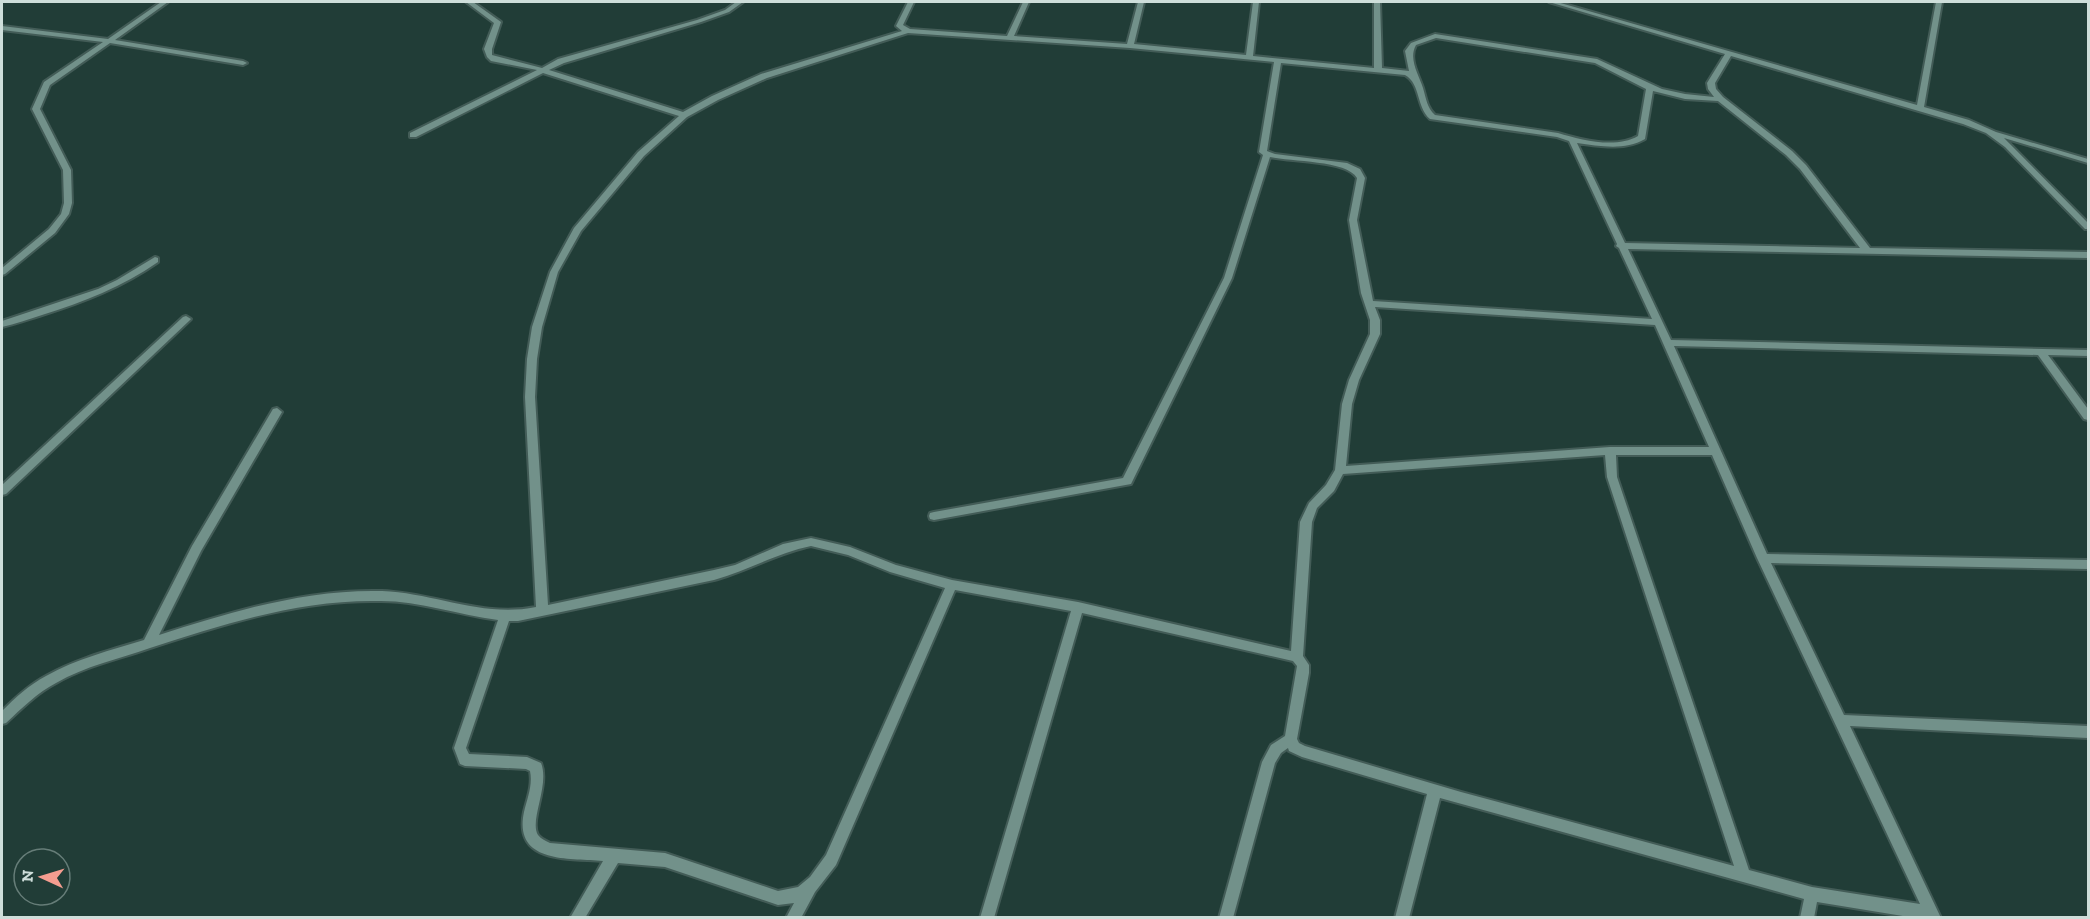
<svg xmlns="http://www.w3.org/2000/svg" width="2090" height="919" font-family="'Zilla Slab',serif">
	<rect width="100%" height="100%" fill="#213d37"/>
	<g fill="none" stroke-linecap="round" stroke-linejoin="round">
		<defs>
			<g id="minor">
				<path d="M161 2H168L115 40 243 61 247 63 243 65 110 43 50 85 40 109 71 170 72 203 69 214 55 233 5 274 2 275V268L49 229 61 214 64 203 63 170 32 109 44 82 103 42 2 30V26L108 39Z"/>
				<path d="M466 2H473L501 22 492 49V55L542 68 558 59 697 20 725 10 736 2H743L729 12 701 22 564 63 549 70 683 112 712 96 761 74 902 31 896 26 908 2H914L903 25 910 29 1007 36 1023 2H1029L1014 36 1127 44 1138 2H1144L1134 44 1246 55 1253 2H1259L1253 56 1374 68V2H1380L1382 68 1409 71 1405 51 1411 43 1435 34 1597 59 1662 89 1685 94 1714 97 1708 89 1707 83 1725 54 1549 2H1557L1917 105 1936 2H1942L1924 107 1969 120 1996 132 2088 159V163L2004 138 2088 223V229H2085L2005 147 1986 133 1963 124 1731 56 1715 83 1716 89 1723 97 1792 151 1806 165 1870 248 2088 252V258L1628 249 1671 340 2088 350V356L2048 355 2088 409V420L2084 419 2038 355 1674 346 1767 554 2088 560V569L1771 563 1844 715 2088 726V738L1850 726 1941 918H1915L1817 902 1814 918H1800L1804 899 1440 798 1409 918H1395L1427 794 1302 757 1289 751 1288 748 1281 753 1275 763 1233 918H1219L1262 762 1271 745 1285 736 1297 666 1293 661 1082 613 994 918H980L1071 611 955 590 836 865 815 892 801 918H786L794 903 778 905 665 867 618 863 585 918H570L603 861C569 858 513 864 524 812 527 799 533 785 530 771L526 769 465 766 460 764 454 748 498 620C459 615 420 601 381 601 300 599 225 624 150 648 119 659 85 666 56 683 37 693 22 708 6 723L2 724V711C15 698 29 685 46 676 76 659 111 650 144 640L192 546 273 409 277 408 282 412 201 551 159 635C231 612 305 589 382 591 435 593 483 618 536 607L525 397 527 359 532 327 550 272 574 228 638 152 679 116 543 73 416 137H410V133L537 70 491 61 487 57 484 49 494 23ZM908 33 1130 48 1274 62 1259 152 1263 155 1224 278 1123 478 934 512 930 513 929 516 930 519 934 520 1131 484 1232 278 1270 157C1291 162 1347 160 1357 178L1349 220 1361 293 1370 320V334L1349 380 1342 404 1335 470 1326 485 1309 503 1300 522 1291 651 1078 602 952 580 896 565 850 547 811 538 783 544 735 565 714 570 548 605 535 397 537 359 542 327 558 272 581 231 644 156 687 117 718 100 767 78ZM1436 38 1595 63 1646 89 1638 136C1616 149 1581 140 1558 133L1435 115C1427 108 1426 98 1423 88 1419 75 1408 59 1416 45ZM1281 63 1405 75C1421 84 1416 107 1430 119L1557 137 1569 141 1617 244 1616 246 1619 248 1652 319 1373 301 1357 220 1365 178 1360 169 1347 163 1275 154 1267 151ZM1653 91 1685 99 1718 101 1786 155 1800 169 1860 248 1625 243 1577 143C1600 146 1624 151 1645 139ZM1375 307 1655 325 1709 447H1610L1346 466 1352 404 1359 380 1380 334V320ZM1605 455 1607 477 1734 866 1461 792 1305 746 1299 743 1297 739 1309 673V665L1303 656 1312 522 1317 508 1334 491 1343 474ZM1616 455H1712L1757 558 1920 904 1812 887 1749 870 1617 477ZM811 546 848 555 890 572 945 588 826 855 810 877 798 887 778 891 665 853 550 843C546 841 541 839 538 835 529 821 550 785 541 763L527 757 469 754 466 748 509 621H518L714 580C747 571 777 553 811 546Z"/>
				<path d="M155 257 158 258V262C122 287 84 302 42 315 29 319 15 324 2 327V321L98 289 117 280Z"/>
				<path d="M186 316 191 319 189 321 6 494 2 495V485L183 317Z"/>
			</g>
		</defs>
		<use href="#minor" stroke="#435c57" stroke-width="4"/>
		<use href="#minor" fill="#72918a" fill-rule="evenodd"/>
	</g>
	<rect width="2090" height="919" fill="none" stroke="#cededa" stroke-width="6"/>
	<g transform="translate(42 877) rotate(274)"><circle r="28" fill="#213d37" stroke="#667d78" stroke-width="1.5"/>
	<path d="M0-4.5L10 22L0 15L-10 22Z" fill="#f59d90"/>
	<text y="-9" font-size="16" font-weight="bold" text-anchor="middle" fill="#cededa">N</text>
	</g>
</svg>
